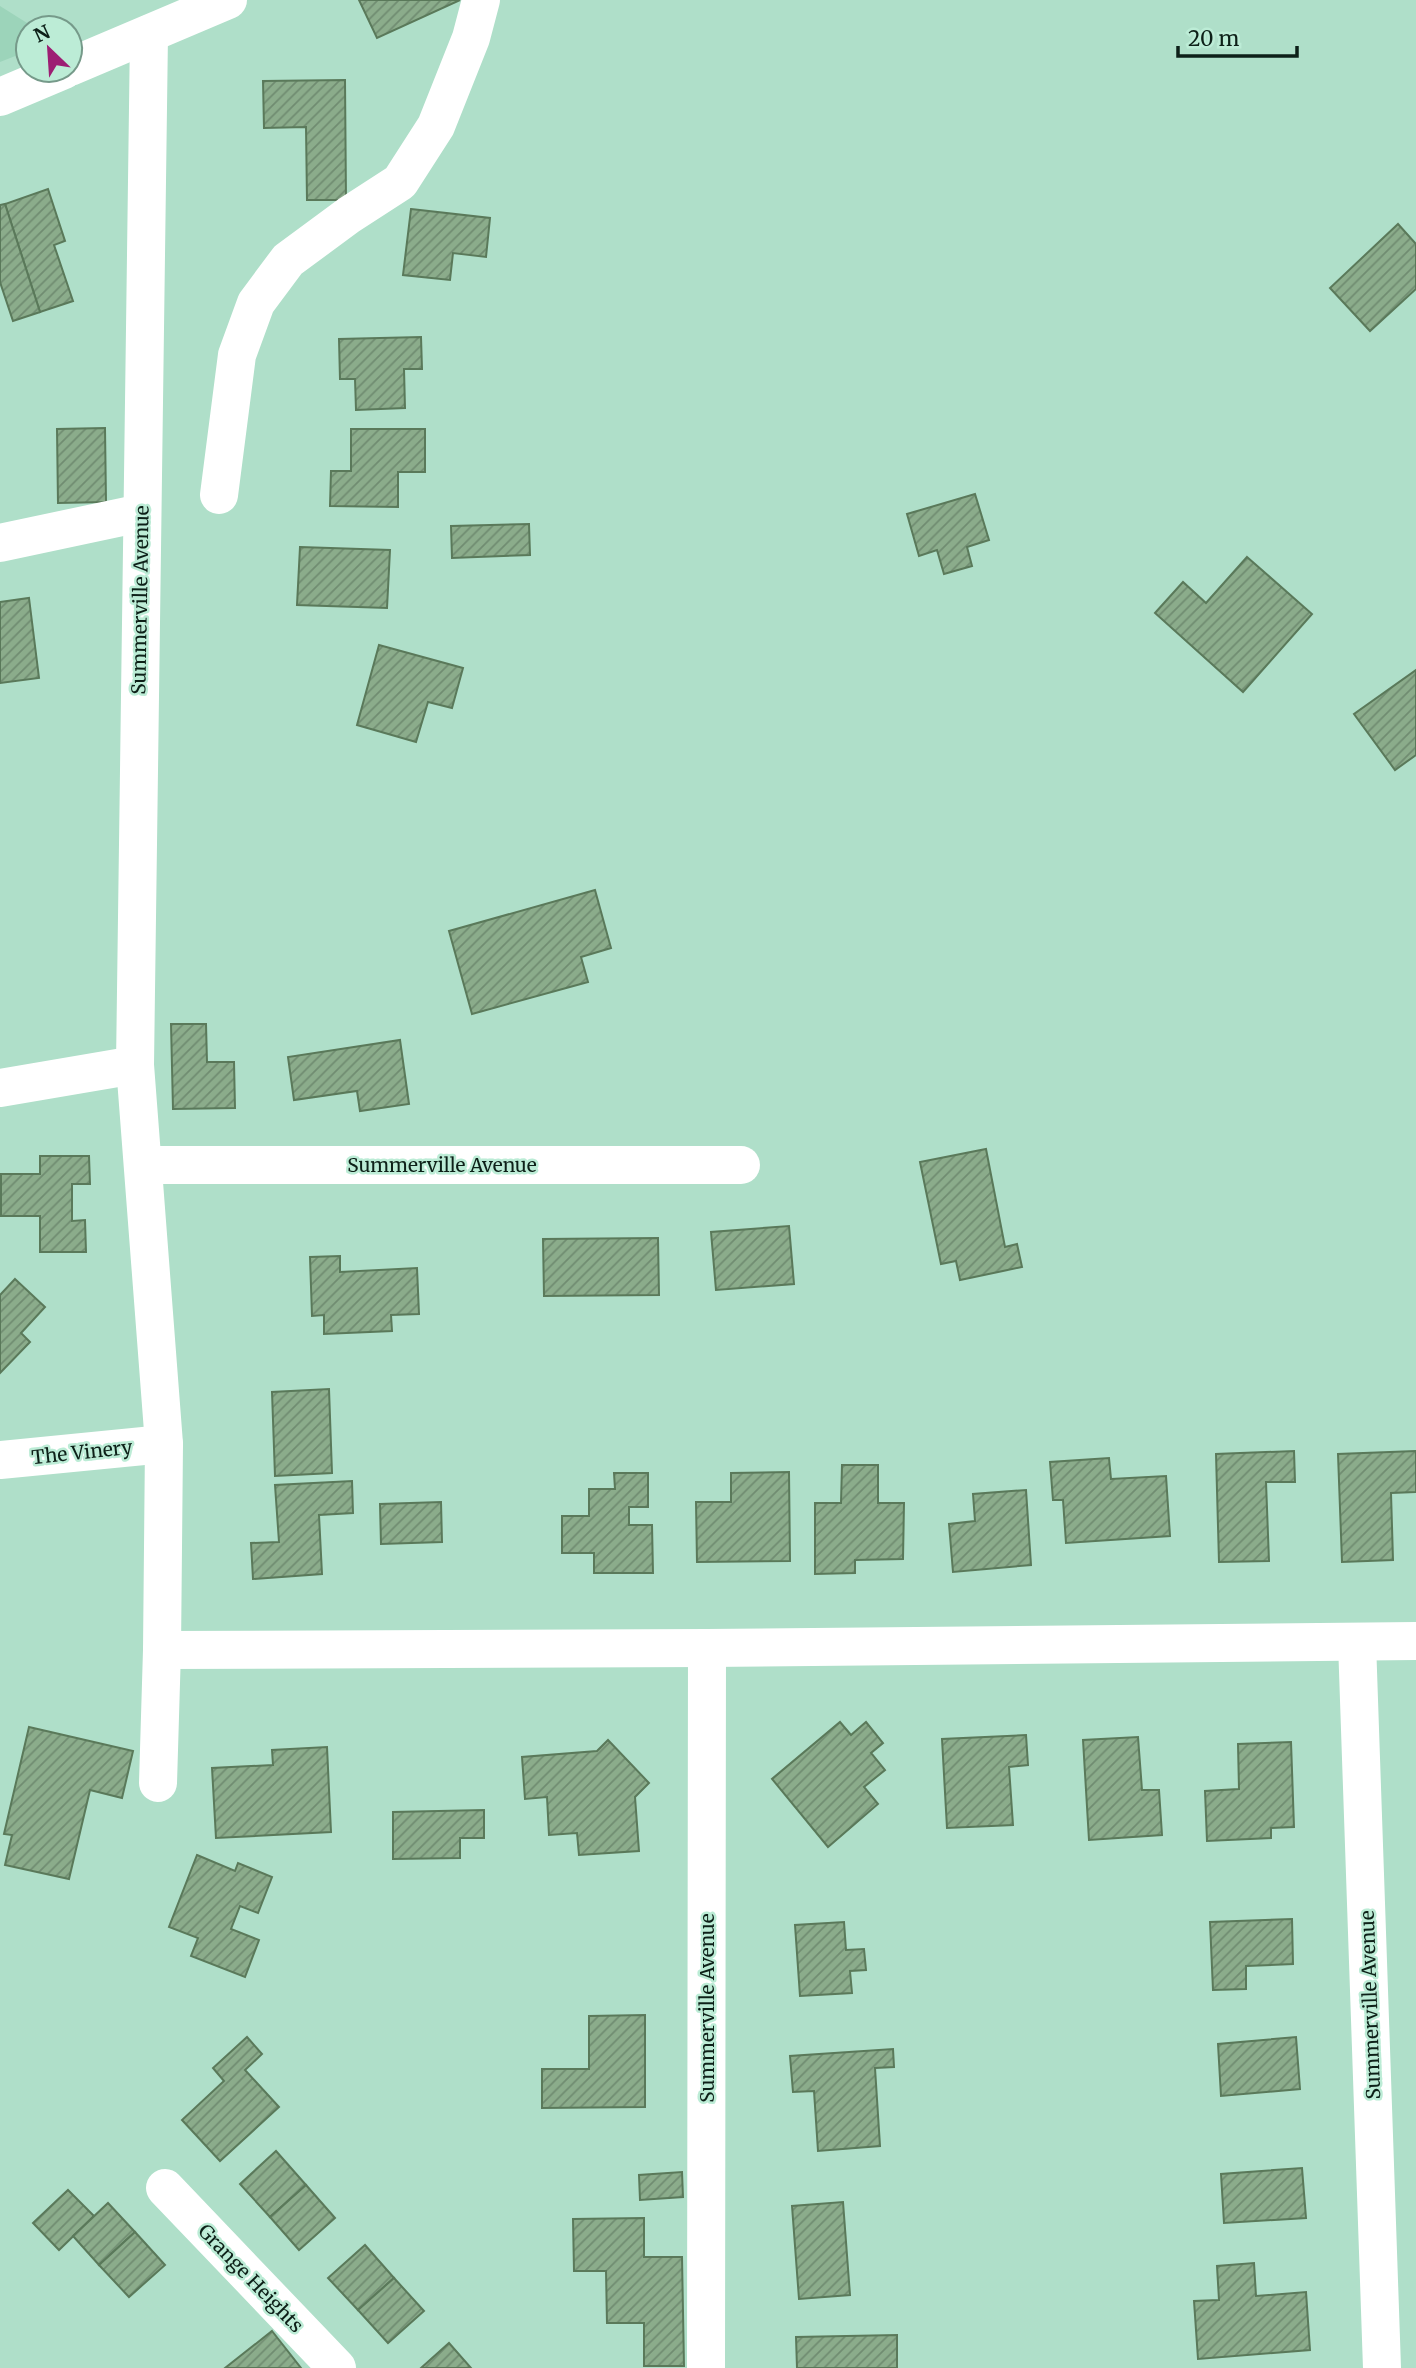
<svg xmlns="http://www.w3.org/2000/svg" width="1416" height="2368" font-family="Merriweather,serif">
	<defs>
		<pattern id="building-hatch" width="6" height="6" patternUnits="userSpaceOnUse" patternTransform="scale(1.75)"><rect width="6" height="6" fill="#8bac8b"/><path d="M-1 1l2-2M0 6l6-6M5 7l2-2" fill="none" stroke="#708c71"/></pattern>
	</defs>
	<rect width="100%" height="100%" fill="#afdfc9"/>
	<path fill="#9cd4ba" d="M0 6 35 28H28V51L0 62Z"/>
	<g fill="url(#building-hatch)" stroke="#5a795a" stroke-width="2">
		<path d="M359 0H460L377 38Z"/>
		<path d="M345 80 346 200H307L306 127 264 128 263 81Z"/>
		<path d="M48 189 65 241 54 245 73 301 40 312 5 204Z"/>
		<path d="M5 204 40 312 13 321 0 282V205Z"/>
		<path d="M411 209 490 218 486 257 453 253 450 280 403 275Z"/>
		<path d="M1398 224 1416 244V289L1370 331 1330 288Z"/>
		<path d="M421 337 422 369H404L405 408 356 410 355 379H340L339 339Z"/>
		<path d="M105 428 106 502 58 503 57 429Z"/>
		<path d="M351 429H425V472H398V507L330 506 331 471H351Z"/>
		<path d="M975 494 989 540 967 547 972 566 944 574 937 550 919 556 907 514Z"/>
		<path d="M529 524 530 555 452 558 451 526Z"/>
		<path d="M300 547 390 550 387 608 297 605Z"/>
		<path d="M1247 557 1312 614 1243 692 1155 613 1183 582 1206 603Z"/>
		<path d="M29 598 39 678 0 683V602Z"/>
		<path d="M379 645 463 668 452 708 428 702 416 742 357 725Z"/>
		<path d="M1416 670V755L1395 770 1354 714Z"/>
		<path d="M595 890 611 948 581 957 588 982 472 1014 449 931Z"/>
		<path d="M171 1024H206L207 1062H234L235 1108 173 1109Z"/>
		<path d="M400 1040 409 1104 360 1111 357 1091 294 1100 288 1057Z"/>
		<path d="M986 1149 1005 1247 1017 1244 1022 1267 960 1280 956 1261 941 1264 920 1162Z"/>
		<path d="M40 1156H89L90 1184H72V1221L85 1220 86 1252H40V1216H1V1174H40Z"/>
		<path d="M789 1226 794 1284 716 1290 711 1232Z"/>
		<path d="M658 1238 659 1295 544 1296 543 1239Z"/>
		<path d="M340 1256V1272L417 1268 419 1314 391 1315 392 1331 324 1334V1315L312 1316 310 1257Z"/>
		<path d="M15 1279 45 1307 21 1333 30 1342 0 1373V1295Z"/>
		<path d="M329 1389 332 1473 275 1476 272 1392Z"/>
		<path d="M1294 1451 1295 1482H1266L1269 1561 1219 1562 1216 1454Z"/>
		<path d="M1416 1451V1492L1391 1493 1393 1560 1342 1562 1338 1454Z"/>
		<path d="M1109 1458 1111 1479 1166 1476 1170 1536 1066 1543 1063 1500H1053L1050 1462Z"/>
		<path d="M842 1465H878V1503H904L903 1559 855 1560V1573L815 1574V1503H841Z"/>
		<path d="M789 1472 790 1561 697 1562 696 1502H731V1473Z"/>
		<path d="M614 1473H648V1507H629V1525H652L653 1573H594V1553H562V1516H589V1489H615Z"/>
		<path d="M352 1481 353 1513 319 1515 322 1574 253 1579 251 1543 279 1542 275 1485Z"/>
		<path d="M1026 1490 1031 1565 953 1572 949 1524 975 1521 973 1494Z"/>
		<path d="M441 1502 442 1542 381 1544 380 1504Z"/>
		<path d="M840 1722 851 1735 866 1722 883 1743 871 1753 885 1770 864 1787 878 1804 828 1847 772 1779Z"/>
		<path d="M29 1727 133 1751 122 1798 90 1790 69 1879 5 1865 12 1835 4 1834Z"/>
		<path d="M1026 1735 1028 1765 1009 1767 1013 1825 947 1828 942 1739Z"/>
		<path d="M1138 1737 1142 1790H1159L1162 1835 1089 1840 1083 1740Z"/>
		<path d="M608 1740 649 1783 635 1797 639 1851 579 1855 577 1833 549 1835 547 1797 525 1799 522 1757 597 1751Z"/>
		<path d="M1291 1742 1294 1827 1271 1828V1838L1207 1841 1205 1791 1239 1789 1238 1744Z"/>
		<path d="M327 1747 331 1832 216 1838 212 1768 273 1765 272 1750Z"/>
		<path d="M484 1810V1838H460V1858L393 1859V1812Z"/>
		<path d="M197 1855 235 1871 238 1863 272 1877 258 1913 240 1906 231 1929 259 1940 245 1977 191 1956 198 1938 169 1927Z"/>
		<path d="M1292 1919 1293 1964 1246 1966V1989L1213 1990 1210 1922Z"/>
		<path d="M844 1922 846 1950 864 1949 866 1970 850 1971 852 1993 800 1996 795 1925Z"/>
		<path d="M645 2015V2107L542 2108V2069H589V2016Z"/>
		<path d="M247 2037 262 2054 245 2070 279 2107 220 2161 182 2120 224 2081 213 2068Z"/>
		<path d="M1296 2037 1300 2089 1221 2096 1218 2044Z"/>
		<path d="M893 2049 894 2067 875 2068 880 2146 818 2151 814 2091 793 2092 790 2056Z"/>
		<path d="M276 2151 306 2185 270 2217 240 2184Z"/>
		<path d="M1302 2168 1306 2218 1224 2223 1221 2174Z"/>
		<path d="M682 2172 683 2197 640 2200 639 2175Z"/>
		<path d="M306 2185 335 2218 299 2250 270 2217Z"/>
		<path d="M68 2190 94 2216 59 2250 33 2223Z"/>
		<path d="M843 2202 850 2295 799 2299 792 2206Z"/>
		<path d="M108 2203 135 2232 99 2265 73 2236Z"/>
		<path d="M644 2218V2257H682L684 2366H644V2323H607L606 2271H574L573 2219Z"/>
		<path d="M135 2232 165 2265 129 2297 99 2265Z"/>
		<path d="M365 2245 394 2278 358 2310 328 2278Z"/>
		<path d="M1254 2263 1256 2296 1306 2292 1310 2350 1198 2359 1194 2301 1219 2300 1217 2266Z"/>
		<path d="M394 2278 424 2311 388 2343 358 2310Z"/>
		<path d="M272 2331 301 2368H225Z"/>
		<path d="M897 2335V2368H797L796 2337Z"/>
		<path d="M449 2343 471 2368H421Z"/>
	</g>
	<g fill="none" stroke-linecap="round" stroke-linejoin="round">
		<g stroke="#fff" stroke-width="38">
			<path d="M149 34 135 1065 164 1444 162 1650 707 1648 1416 1641"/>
			<path d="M219 495 237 355 256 303 288 260 349 215 400 182 436 126 471 38 481 0"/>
			<path d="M0 543 141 513"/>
			<path d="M0 1088 135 1065"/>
			<path d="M143 1165H741"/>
			<path d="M0 1460 164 1444"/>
			<path d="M1357 1642 1382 2368"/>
			<path d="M158 1783 162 1650"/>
			<path d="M165 2188 337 2368"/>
			<path d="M706 2368 707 1648"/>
		</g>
		<g stroke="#fff" stroke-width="38">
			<path d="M70 67 228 0"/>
			<path d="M0 97 64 70"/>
		</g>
	</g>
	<g text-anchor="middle" stroke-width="5" stroke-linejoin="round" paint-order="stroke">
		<g font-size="19" fill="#0d2018" stroke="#bcecd6">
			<text transform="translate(140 600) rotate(-89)" y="7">Summerville Avenue</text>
			<text x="442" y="1172">Summerville Avenue</text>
			<text transform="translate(82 1452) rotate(-6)" y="7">The Vinery</text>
			<text transform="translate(1370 2005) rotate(-92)" y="7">Summerville Avenue</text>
			<text transform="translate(707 2008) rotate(-90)" y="7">Summerville Avenue</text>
			<text transform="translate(251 2278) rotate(46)" y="7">Grange Heights</text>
		</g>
	</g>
	<g transform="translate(49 49) rotate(335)"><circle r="33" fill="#bcecd6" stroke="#769a8a" stroke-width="2"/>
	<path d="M0-5L12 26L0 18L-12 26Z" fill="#9d1e73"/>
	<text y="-10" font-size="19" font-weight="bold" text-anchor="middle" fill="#0d2018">N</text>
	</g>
	<path d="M1178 46v10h119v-10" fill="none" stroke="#0d2018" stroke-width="3.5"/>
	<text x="1188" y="46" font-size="21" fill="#0d2018" stroke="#bcecd6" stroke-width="5" paint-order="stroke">20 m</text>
</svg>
